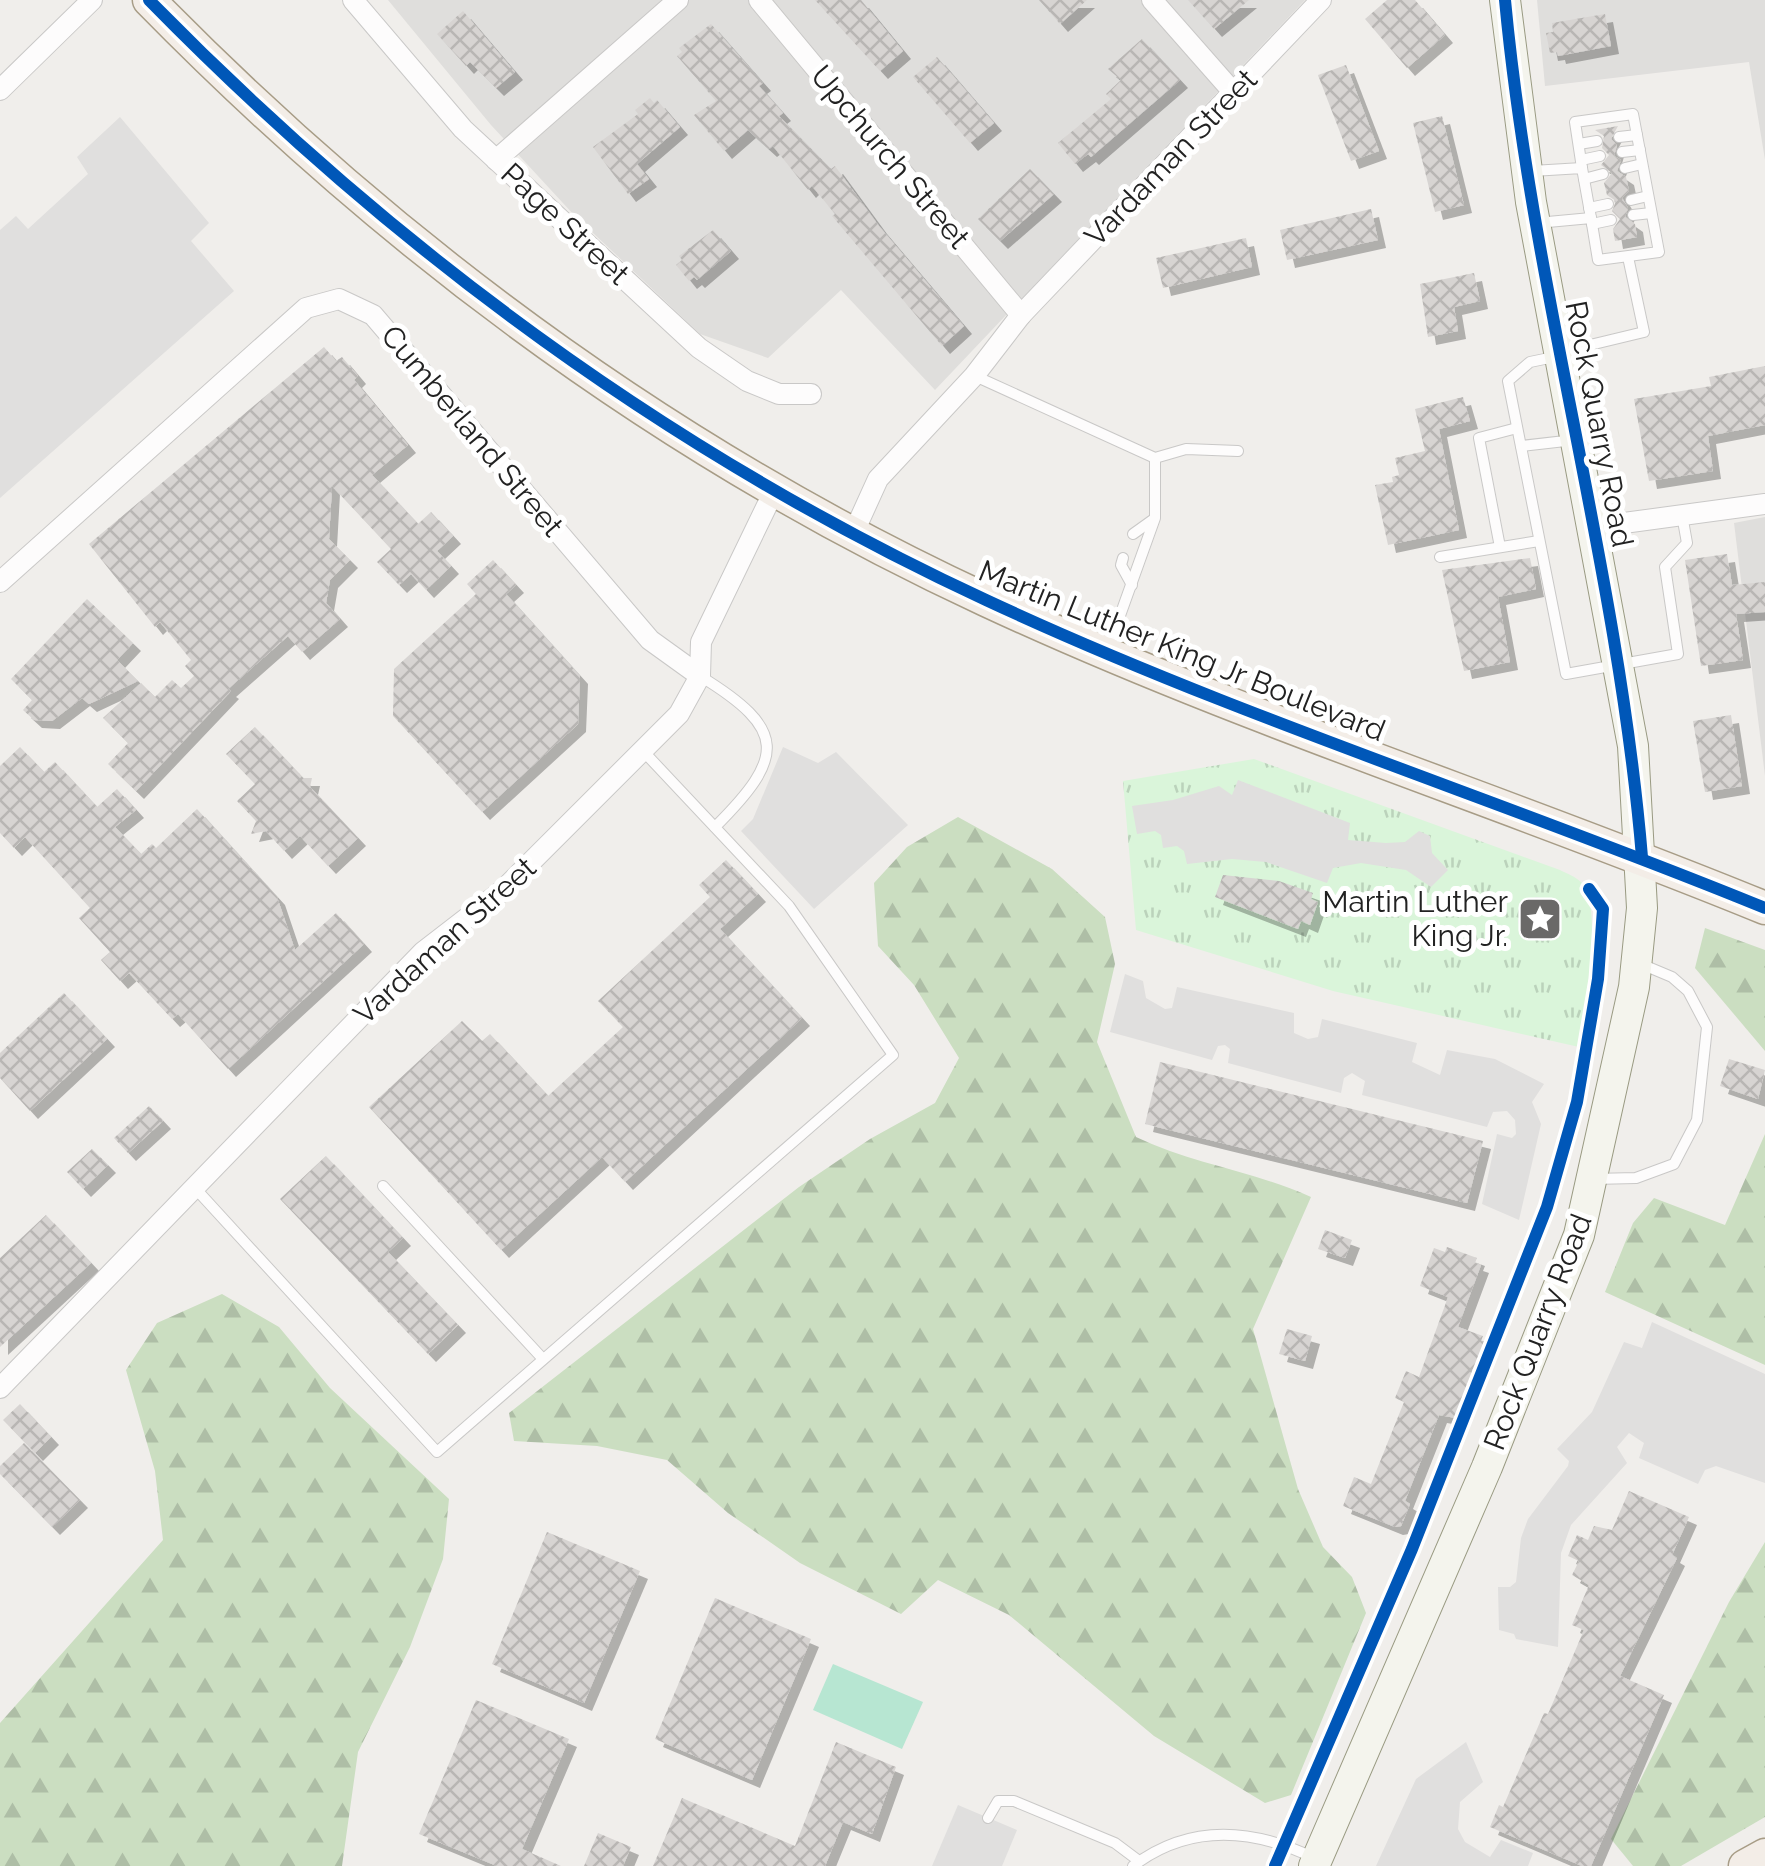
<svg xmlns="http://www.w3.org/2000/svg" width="1765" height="1866" font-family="Raleway,sans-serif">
	<defs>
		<pattern id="forest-firs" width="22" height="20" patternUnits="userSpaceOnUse" patternTransform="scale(2.5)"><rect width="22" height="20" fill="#cbdec1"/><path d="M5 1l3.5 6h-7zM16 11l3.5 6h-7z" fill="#aebea6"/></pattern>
		<pattern id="park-tufts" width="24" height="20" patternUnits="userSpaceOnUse" patternTransform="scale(2.5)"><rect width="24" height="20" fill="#daf5da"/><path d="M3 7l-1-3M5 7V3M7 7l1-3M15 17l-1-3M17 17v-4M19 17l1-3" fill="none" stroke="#bbd2bb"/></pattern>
		<pattern id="building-cross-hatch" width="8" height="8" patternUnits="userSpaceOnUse" patternTransform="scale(2.5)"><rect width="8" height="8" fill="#d7d4d2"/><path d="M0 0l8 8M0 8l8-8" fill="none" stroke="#b8b6b4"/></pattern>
		<filter id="shadow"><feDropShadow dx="8" dy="8" stdDeviation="0" flood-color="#0004"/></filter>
	</defs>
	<rect width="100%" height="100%" fill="#f0eeeb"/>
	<g fill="#dfdedc">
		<path d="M388 0H1305L935 390 841 290 768 358 700 334 574 215 491 125Z"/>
		<path d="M1537 0H1765V160L1749 62 1545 86Z"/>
		<path d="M1765 517V776L1734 523Z"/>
	</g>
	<g fill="url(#forest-firs)">
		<path d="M958 817 1052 869 1105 917 1115 964 1097 1042 1136 1137C1192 1164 1254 1171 1311 1197L1253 1329 1298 1489 1323 1547 1352 1577 1366 1613 1291 1795 1265 1803 1154 1736 1009 1615 938 1580 901 1614 800 1563 728 1513 667 1460 597 1446 514 1441 509 1413 799 1187 870 1139 935 1103 959 1058 914 985 878 946 874 883 907 847Z"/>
		<path d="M1705 928 1765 950V1051L1695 968Z"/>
		<path d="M1765 1134V1365L1605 1292 1633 1223 1654 1198 1725 1225Z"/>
		<path d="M222 1294 279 1327 330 1388 449 1499 443 1559 410 1647 358 1752 342 1866H0V1723L163 1540 155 1471 126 1370 157 1323Z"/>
		<path d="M1765 1542V1817L1681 1866H1633L1611 1839 1729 1602Z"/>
	</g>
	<path fill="url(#park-tufts)" d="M1254 759 1560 870C1566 873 1576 877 1581 882 1605 908 1583 1012 1579 1047L1333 991 1136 930 1123 781Z"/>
	<path fill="#b7e6d2" d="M833 1664 923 1702 902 1749 813 1710Z"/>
	<g fill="#e0dfde">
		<path d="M120 117 209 223 191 241 234 291 0 498V230L16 216 28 229 88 174 77 157Z"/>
		<path d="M783 747 818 763 836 752 908 825 814 909 741 831 753 819Z"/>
		<path d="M1238 780 1350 823 1348 840 1386 843 1405 842 1419 831 1430 836 1432 853 1448 870 1431 887 1406 870 1361 863 1333 868 1327 883 1266 862 1232 859 1187 864 1184 851 1177 846 1163 848 1161 835 1155 831 1137 834 1132 806 1173 800 1219 786 1232 795Z"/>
		<path d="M1125 974 1143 981 1146 998 1165 1009 1172 1008 1177 987 1294 1013V1033L1308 1039 1318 1037 1322 1019 1417 1043 1412 1062 1440 1075 1447 1050 1495 1059 1544 1084 1532 1102 1541 1124 1519 1220 1482 1204 1497 1134 1512 1138 1516 1134 1515 1120 1507 1111 1493 1112 1487 1127 1362 1095 1365 1081 1352 1073 1344 1078 1341 1093 1228 1063 1230 1049 1225 1045 1218 1046 1212 1060 1110 1032Z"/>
		<path d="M1652 1322 1765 1374V1483L1716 1466 1705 1470 1698 1484 1639 1458 1644 1443 1629 1433 1617 1447 1627 1463 1571 1525 1561 1553 1558 1647 1516 1639 1514 1634 1499 1630 1498 1587H1510L1516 1582 1521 1538 1528 1519 1568 1466 1569 1461 1557 1449 1592 1412 1624 1342 1642 1348Z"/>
		<path d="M1466 1742 1483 1782 1460 1802 1458 1829 1465 1842 1490 1857 1501 1840 1533 1853 1528 1866H1376L1416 1779Z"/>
		<path d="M958 1805 1017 1830 1002 1866H932Z"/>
	</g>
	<path fill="#e2e1e5" d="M1536 897 1553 901 1562 916 1558 932 1543 941 1526 937 1518 922 1522 906Z"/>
	<g fill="url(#building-cross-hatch)" filter="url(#shadow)">
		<path d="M815 0H861L903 51 880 71Z"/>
		<path d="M1039 0H1087L1060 24Z"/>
		<path d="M1188 0H1249L1214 29Z"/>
		<path d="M1387 0H1415L1445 35 1407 68 1365 19Z"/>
		<path d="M463 11 515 72 496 88 470 62 466 66 437 34Z"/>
		<path d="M1605 14 1611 46 1558 56 1557 52 1550 53 1546 33 1553 32 1552 23Z"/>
		<path d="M711 24 763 83 759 86 783 113 779 116 831 169 835 166 879 226 964 326 942 346 832 216 835 214 812 186 808 190 773 146 769 149 748 130 724 151 694 115 716 101 677 56 682 52 679 48Z"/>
		<path d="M1142 39 1180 80 1091 157 1088 154 1075 164 1058 143 1111 99 1106 94 1121 80 1108 69Z"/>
		<path d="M937 57 994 123 970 143 913 77Z"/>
		<path d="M1346 65 1379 151 1351 161 1318 75Z"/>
		<path d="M650 98 654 103 657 100 680 127 637 164 649 179 628 194 593 147 638 114 635 110Z"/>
		<path d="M1442 116 1464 205 1435 212 1413 123Z"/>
		<path d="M1618 126 1611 139 1617 145 1614 156 1621 160 1617 171 1626 177 1629 191 1622 198 1628 208 1625 217 1635 224 1637 237 1615 241 1613 229 1620 219 1612 211 1616 201 1607 195 1604 183 1612 173 1601 165 1609 155 1602 148 1604 136 1595 130Z"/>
		<path d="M1030 169 1054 194 1000 241 978 219Z"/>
		<path d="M1371 209 1378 240 1287 260 1280 230Z"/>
		<path d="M713 230 731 251 697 280 694 277 689 281 676 265 682 260 679 256Z"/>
		<path d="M1246 238 1252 267 1163 288 1156 258Z"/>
		<path d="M1474 273 1480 301 1454 307 1458 331 1428 337 1420 284Z"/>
		<path d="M324 347 336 361 342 357 358 376 354 380 408 445 372 475 418 524 431 512 453 536 437 551 451 566 426 590 411 574 399 585 377 562 391 549 332 486 329 539 350 560 330 580 326 603 340 619 302 652 288 636 228 689 231 691 136 791 108 764 128 743 103 718 141 683 155 697 172 680 181 688 194 676 185 666 191 660 160 622 155 627 89 544Z"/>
		<path d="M1765 366V425L1708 436 1713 471 1649 481 1634 399 1711 386 1709 377Z"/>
		<path d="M1463 397 1470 421 1439 429 1459 530 1388 545 1375 485 1393 482 1392 477 1399 475 1395 458 1425 451 1415 409Z"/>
		<path d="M1727 554 1732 585 1765 582V612L1736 614 1743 660 1701 666 1685 560Z"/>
		<path d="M1530 558 1536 589 1498 597 1510 662 1464 671 1442 570Z"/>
		<path d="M493 560 516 585 506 594 580 676 578 724 482 812 393 716 394 669 476 594 467 584Z"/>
		<path d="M87 599 133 643 117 660 138 681 89 704 82 698 52 721 34 720 23 710 32 700 11 679Z"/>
		<path d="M1731 715 1742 786 1705 792 1693 721Z"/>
		<path d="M255 727 303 778H312L310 787 358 838 328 866 300 836 284 851 266 831 251 834 256 821 237 801 255 784 226 754Z"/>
		<path d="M20 747 44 772 55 762 97 807 117 789 136 810 115 827 141 854 152 844 156 848 197 809 277 897 295 950 336 913 364 944 228 1069 178 1014 172 1019 129 973 120 981 101 960 110 952 79 918 90 908 25 837 14 848 0 833V766Z"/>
		<path d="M726 860 758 894 720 929 802 1018 625 1182 602 1157 501 1250 369 1107 462 1021 482 1041 490 1034 548 1096 623 1027 598 1001 710 897 699 885Z"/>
		<path d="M1223 875 1279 881 1313 893 1311 899 1318 902 1310 925 1301 921 1298 929 1215 897Z"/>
		<path d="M64 993 107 1039 30 1111 0 1078V1053Z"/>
		<path d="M1729 1059 1765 1070 1758 1099 1720 1086Z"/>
		<path d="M1160 1062 1483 1141 1467 1203 1145 1124Z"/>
		<path d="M149 1106 163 1121 128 1153 114 1138Z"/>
		<path d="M92 1149 108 1165 83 1189 67 1172Z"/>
		<path d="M326 1156 403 1238 388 1252 458 1325 428 1354 280 1199Z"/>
		<path d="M46 1215 91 1263 0 1347V1258Z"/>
		<path d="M1325 1230 1352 1240 1345 1258 1318 1249Z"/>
		<path d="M1447 1247 1477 1258 1475 1263 1481 1265 1458 1327 1483 1336 1481 1341 1487 1344 1456 1418 1439 1415 1405 1501 1410 1504 1401 1526 1395 1527 1343 1506 1354 1477 1371 1484 1404 1402 1395 1398 1406 1371 1419 1377 1448 1297 1420 1286 1434 1248 1445 1252Z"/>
		<path d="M1287 1329 1312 1336 1305 1361 1279 1354Z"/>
		<path d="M20 1404 51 1437 35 1453 3 1420Z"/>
		<path d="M24 1443 80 1500 52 1527 0 1474V1466Z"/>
		<path d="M1629 1491 1689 1517 1672 1555 1677 1558 1620 1676 1664 1695 1591 1866H1582L1490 1827 1499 1805 1503 1807 1544 1713 1548 1714 1584 1630 1572 1625 1589 1585 1572 1575 1579 1561 1568 1556 1577 1535 1588 1540 1594 1526 1612 1530Z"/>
		<path d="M547 1532 640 1571 584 1703 492 1664Z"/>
		<path d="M715 1598 811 1639 752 1780 655 1739Z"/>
		<path d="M476 1700 569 1739 522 1849 561 1866H497L419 1834Z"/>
		<path d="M836 1742 896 1767 872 1834 843 1822 825 1866H653L682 1798 795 1846Z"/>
		<path d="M598 1833 631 1847 623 1866H584Z"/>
	</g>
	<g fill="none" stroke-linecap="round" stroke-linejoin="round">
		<defs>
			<g id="service">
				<path d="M1619 137 1637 135"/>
				<path d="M1579 144 1597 141"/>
				<path d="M1622 152 1640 150"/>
				<path d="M1581 160 1600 156"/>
				<path d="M1625 168 1642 164"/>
				<path d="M1532 171 1582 168 1591 218"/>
				<path d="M1584 179 1603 174"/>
				<path d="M1631 200 1648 196"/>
				<path d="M1589 208 1608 204"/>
				<path d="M1633 215 1651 213"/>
				<path d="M1537 223 1591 218 1598 260 1659 252 1633 114 1575 122 1582 168"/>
				<path d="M1592 224 1611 220"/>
				<path d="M1565 351 1644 332 1628 257"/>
				<path d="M1554 357 1530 362 1508 381 1566 674 1678 654 1665 567 1687 543 1682 515"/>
				<path d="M975 376 1155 458 1186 449 1238 451"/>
				<path d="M1521 446 1574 440"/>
				<path d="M1133 534 1154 519"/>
				<path d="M1500 547 1479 438 1517 428"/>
				<path d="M1440 557 1539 541"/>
				<path d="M1123 558 1121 565 1132 585"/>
				<path d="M1108 649 1155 518V458"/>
				<path d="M700 676C788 730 785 757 715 827"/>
				<path d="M1593 1179 1636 1178 1674 1164 1697 1120 1707 1027 1688 991 1672 977 1641 964"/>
				<path d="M383 1186 543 1359"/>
				<path d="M195 1188 437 1452 893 1055 789 906 645 753"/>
				<path d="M988 1818 998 1801H1014L1115 1843 1139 1861"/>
				<path d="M1133 1866C1190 1823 1252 1828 1314 1858"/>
			</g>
			<g id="minor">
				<path d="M353 0 463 129 699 348 747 381 779 394H811"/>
				<path d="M759 0 1021 315"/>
				<path d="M1152 0 1233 92"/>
				<path d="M0 90 92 0"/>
				<path d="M496 160 678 0"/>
				<path d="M1594 527 1765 504"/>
				<path d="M853 534 878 479 974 376 1021 315 1321 0"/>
				<path d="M0 582 306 308 339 299 373 315 650 640 700 676"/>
				<path d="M0 1388 423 952 502 891 679 714 700 676 701 642 774 491"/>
			</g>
			<path id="secondary" d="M1314 1866 1487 1467 1579 1235 1634 987 1642 908 1633 746 1531 202 1505 0"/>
			<g id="primary">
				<path d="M149 0C391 247 671 454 986 600 1239 718 1507 802 1765 908"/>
				<path d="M1745 1866 1765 1855"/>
			</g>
		</defs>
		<use href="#service" stroke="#c9c8c7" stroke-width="12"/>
		<use href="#minor" stroke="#c9c8c7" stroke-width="22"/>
		<use href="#secondary" stroke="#999a82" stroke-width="32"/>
		<use href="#primary" stroke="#a79c86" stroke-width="35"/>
		<use href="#service" stroke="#fdfcfc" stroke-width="10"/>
		<use href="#minor" stroke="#fdfcfc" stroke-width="20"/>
		<use href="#secondary" stroke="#f4f4ed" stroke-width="30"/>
		<use href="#primary" stroke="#f3ede7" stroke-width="32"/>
		<defs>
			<g id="cycleway">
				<path d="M149 0C391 247 671 454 986 600 1239 718 1507 802 1765 908"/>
				<path d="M1505 0C1532 289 1618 568 1642 857"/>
				<path d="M1275 1866 1412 1549 1547 1207 1577 1102 1598 979 1603 909 1589 889"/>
			</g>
		</defs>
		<use href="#cycleway" stroke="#fff" stroke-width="19"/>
		<use href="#cycleway" stroke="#0057b8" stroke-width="12"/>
	</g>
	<defs>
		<symbol id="sight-square" viewBox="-11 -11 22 22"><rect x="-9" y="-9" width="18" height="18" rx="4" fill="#6a6968" stroke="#fff"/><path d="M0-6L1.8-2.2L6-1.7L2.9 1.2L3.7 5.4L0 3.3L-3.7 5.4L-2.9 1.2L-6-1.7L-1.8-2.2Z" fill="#fff"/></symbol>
	</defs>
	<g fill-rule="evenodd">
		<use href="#sight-square" x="1515" y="894" width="50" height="50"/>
	</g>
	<g text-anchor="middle" stroke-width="10" stroke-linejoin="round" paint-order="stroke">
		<g font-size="30" fill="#222" stroke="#fff">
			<text transform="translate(890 157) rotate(50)" y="10">Upchurch Street</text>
			<text transform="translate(1171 158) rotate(-46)" y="10">Vardaman Street</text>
			<text transform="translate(565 224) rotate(43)" y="10">Page Street</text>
			<text transform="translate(1599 424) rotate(79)" y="10">Rock Quarry Road</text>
			<text transform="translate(472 431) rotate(50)" y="10">Cumberland Street</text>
			<text transform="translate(1182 651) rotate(22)" y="10">Martin Luther King Jr Boulevard</text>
			<text transform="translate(445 941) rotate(-42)" y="10">Vardaman Street</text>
			<text transform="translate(1538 1332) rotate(-69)" y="10">Rock Quarry Road</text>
		</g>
		<g font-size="30" fill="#222" stroke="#fff" text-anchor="end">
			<text x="1508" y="912">Martin Luther<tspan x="1508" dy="34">King Jr.</tspan></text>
		</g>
	</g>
</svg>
